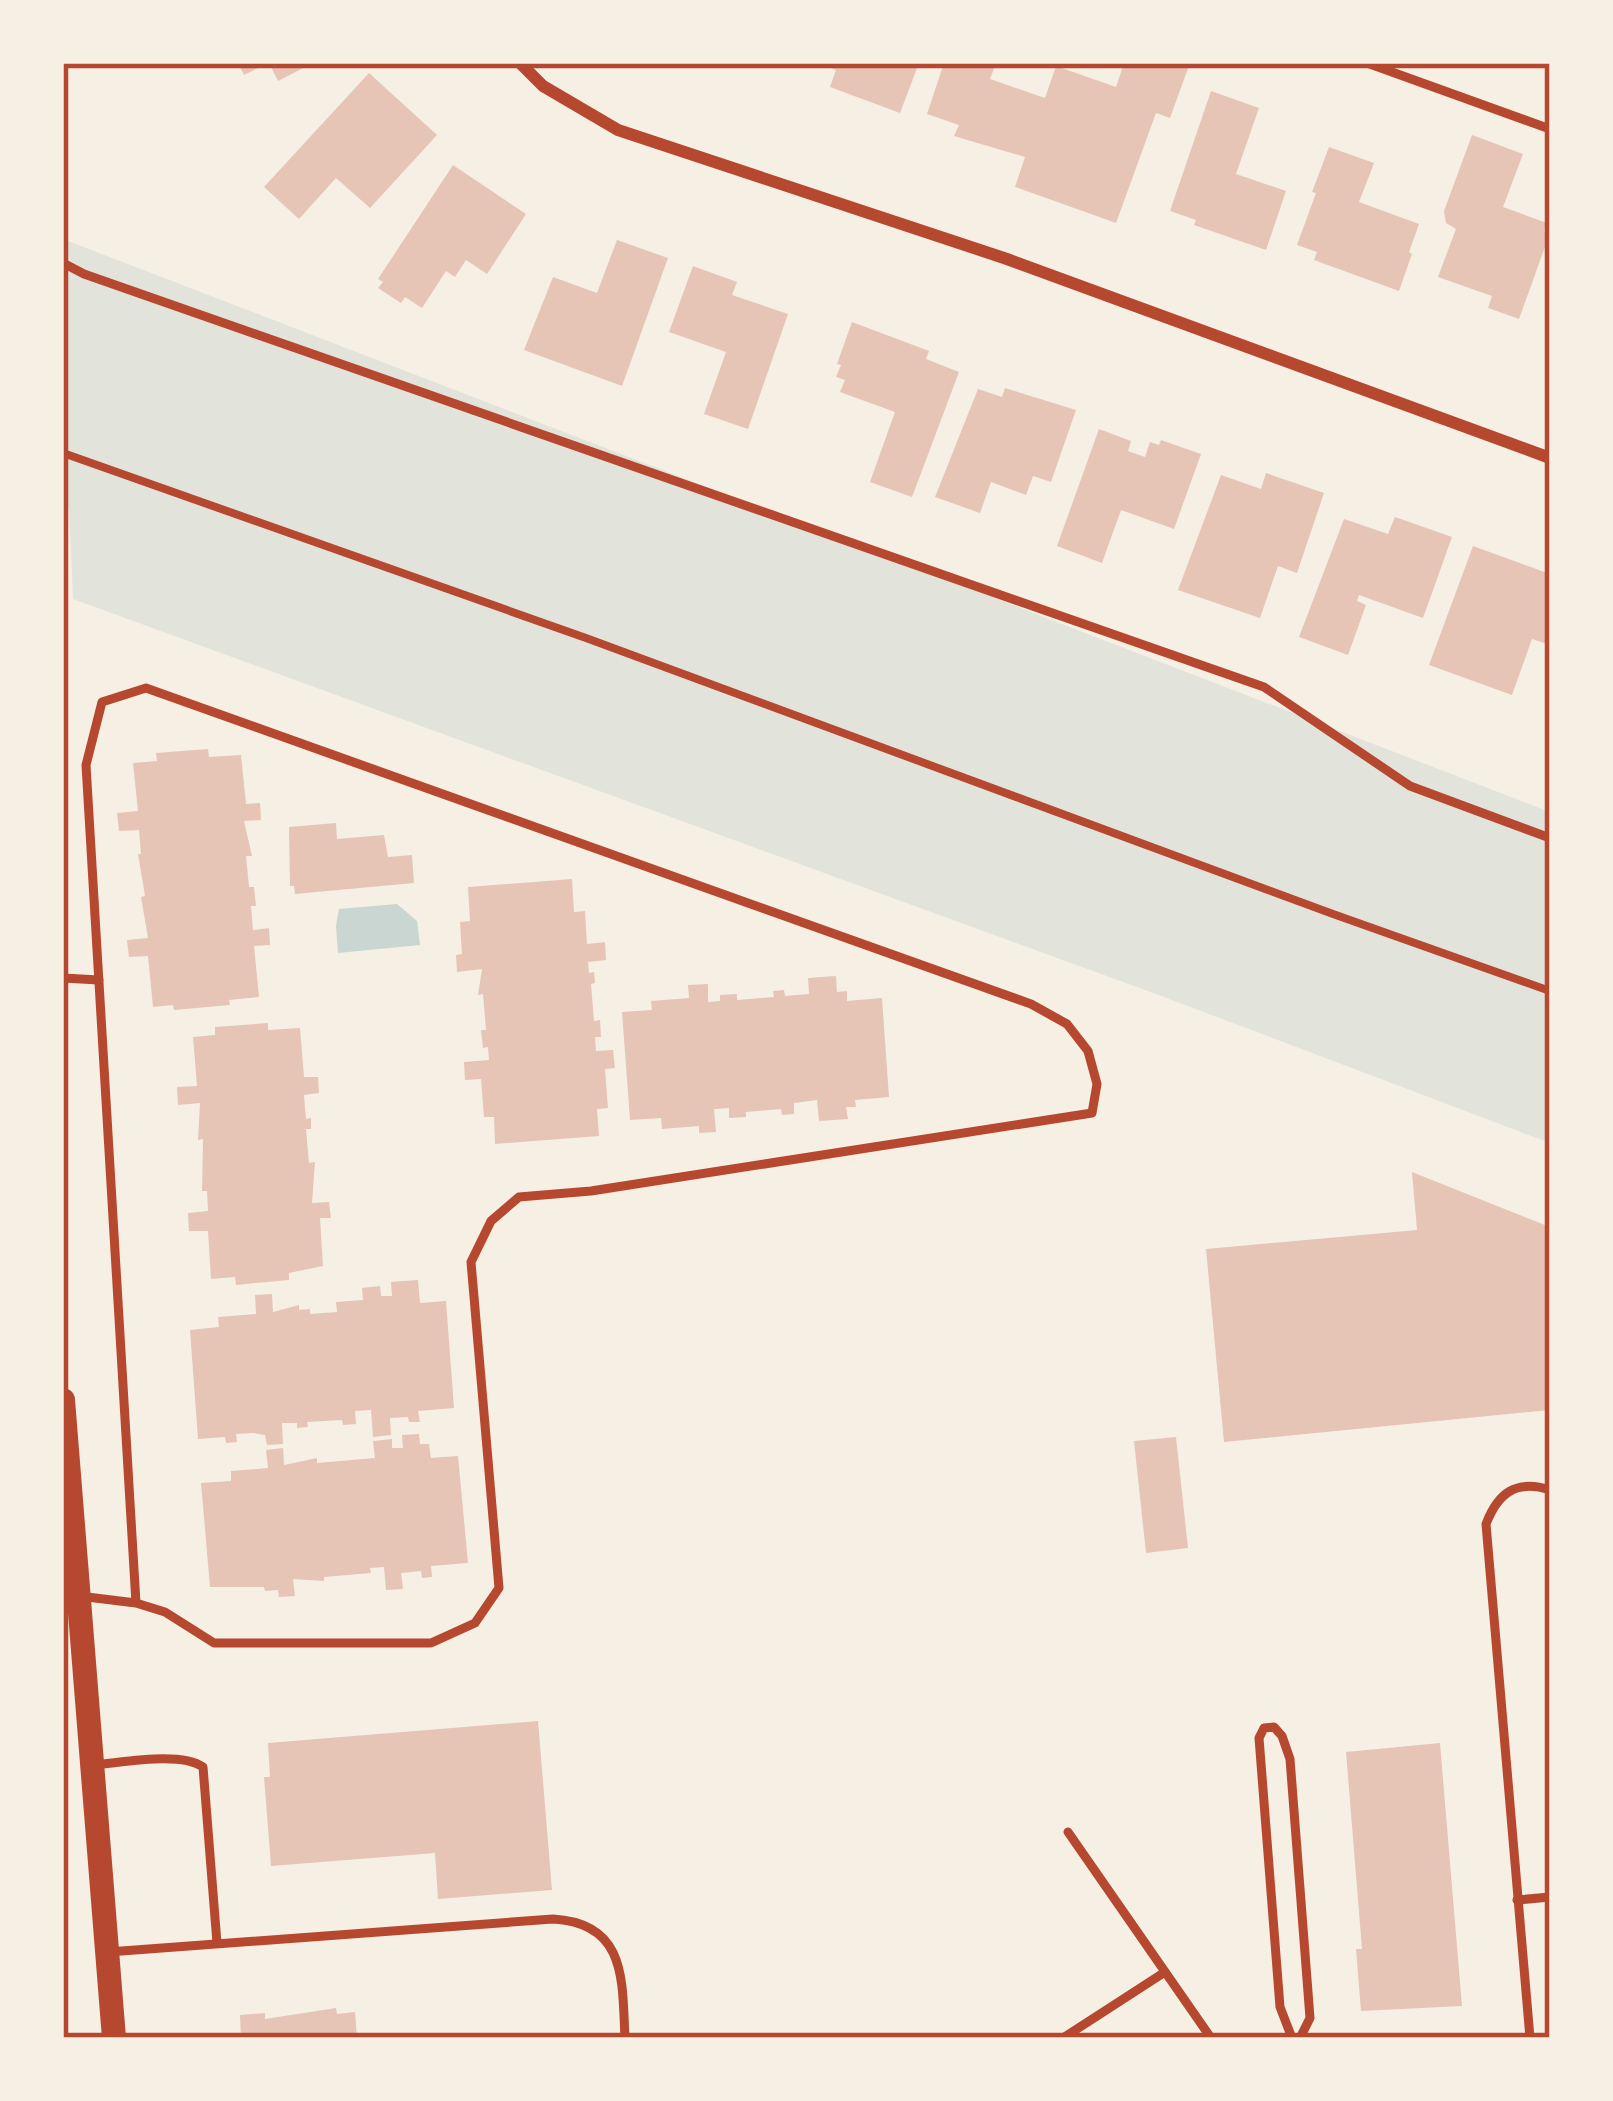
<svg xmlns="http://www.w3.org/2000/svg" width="1613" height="2101" font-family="Cabin,sans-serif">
	<rect width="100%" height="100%" fill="#f6efe4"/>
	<path fill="#e2e4dc" d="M63 239 1550 812V1143L1156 994 73 599 69 509 63 506Z"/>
	<path fill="#c9d6d2" d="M397 904 417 921 420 945 338 953 336 926 339 909Z"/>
	<g fill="#e6c5b7">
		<path d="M238 63H268L244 75Z"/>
		<path d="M269 63H313L278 81Z"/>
		<path d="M817 63H919L900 113 830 87 836 70Z"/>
		<path d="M944 63H996L990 79 1045 98 1056 66 1116 87 1124 63H1190L1170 118 1156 113 1116 223 1015 187 1025 157 954 136 959 125 927 114Z"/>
		<path d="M369 73 437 135 370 208 336 178 299 219 264 187Z"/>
		<path d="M1211 91 1259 108 1236 174 1286 191 1266 250 1194 225 1196 220 1170 211Z"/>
		<path d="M1472 135 1523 154 1503 207 1547 223 1544 231 1550 233 1519 319 1488 308 1492 296 1438 277 1456 229 1446 223 1444 211Z"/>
		<path d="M1329 147 1374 163 1359 202 1419 224 1409 252 1412 254 1399 291 1314 260 1317 252 1297 245 1316 193 1312 192Z"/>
		<path d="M453 165 526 214 487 274 466 260 455 277 446 271 422 308 405 297 401 303 378 288 383 282 378 279Z"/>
		<path d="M617 240 668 258 622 386 524 350 553 277 597 293Z"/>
		<path d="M693 266 737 282 732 295 788 314 748 429 704 414 726 352 669 332Z"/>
		<path d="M852 322 929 351 926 359 959 372 912 497 870 482 895 412 840 392 845 380 836 377 841 365 837 364Z"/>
		<path d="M1005 388 1076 410 1051 482 1033 476 1026 495 991 482 980 513 935 497 978 389 1002 397Z"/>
		<path d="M1099 429 1131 441 1128 451 1145 457 1150 442 1159 445 1161 440 1201 454 1174 529 1121 510 1102 563 1057 546Z"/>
		<path d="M1266 473 1324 493 1297 573 1278 566 1260 618 1178 590 1221 475 1261 489Z"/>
		<path d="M1395 517 1452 537 1423 618 1359 595 1357 601 1366 605 1348 655 1299 637 1344 519 1388 534Z"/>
		<path d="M1473 546 1550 574V645L1532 639 1512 695 1429 665Z"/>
		<path d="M208 749 209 757 241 755 246 804 260 803 261 820 244 821 252 856H246L249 887H254L256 906H251L253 930 269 928 270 945 254 946 259 997 229 1000 230 1005 174 1010 173 1005 153 1007 148 956 129 957 127 940 148 938 141 897 145 896 138 854H141L139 830 119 831 117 813 138 811 133 763 157 761 156 753Z"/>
		<path d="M336 823 337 839 384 835 388 857 412 855 414 883 295 894 294 886H290L289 827Z"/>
		<path d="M572 879 574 912 585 911 587 944 605 942 606 960 588 962 589 973 594 972 595 983 591 984 594 1021 600 1020 601 1037H595L596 1051 613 1050 615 1068 605 1069 608 1108 597 1109 599 1136 495 1144 494 1117H484L481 1079 465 1080 464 1062 489 1060 488 1047 483 1048 481 1030H486L483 994 478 995 482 969 457 972 456 955 462 954 460 922 470 921 468 887Z"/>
		<path d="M836 976 837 992 847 991V1001L882 998 889 1097 855 1100 856 1107H846L848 1119 819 1121 817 1100 794 1103V1114L782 1115 781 1109 746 1112V1117L729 1118V1108L714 1109 716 1132 699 1133V1126L662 1129 661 1118 630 1120 622 1012 652 1010 651 1001 689 998 688 985 708 984V1002L720 1001V995L737 994V1000L774 997 773 991 784 990 785 996 809 994 808 978Z"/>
		<path d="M268 1023V1030L300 1028 304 1077H318L319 1093 304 1095 306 1119 311 1118V1129H306L309 1163 315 1162 312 1203 329 1202 331 1218H320L323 1266 289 1273V1280L236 1285 235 1277 211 1279 208 1231H189L188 1213 208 1211 207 1191H202L203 1139 198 1140 200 1103 178 1105 177 1087 197 1086 193 1037 215 1035V1027Z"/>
		<path d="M1412 1172 1550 1227V1410L1224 1442 1206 1249 1417 1230Z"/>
		<path d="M418 1280 420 1303 446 1301 454 1408 418 1411 420 1422H409L408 1417 390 1418 391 1435 373 1437 371 1410 355 1411 356 1424 343 1425 342 1420 307 1422 308 1427 297 1428V1423H282L283 1444 267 1445 265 1435 253 1433 236 1434 237 1442 226 1443 225 1437 198 1439 190 1330 219 1327 218 1317 256 1314 255 1295 272 1294 273 1312 299 1305V1310L310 1309V1314L337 1312 336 1302 363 1300 362 1288 380 1286 381 1296H392L391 1282Z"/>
		<path d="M419 1434 420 1444H429L431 1458 458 1456 468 1563 431 1566 432 1577 422 1578 421 1571 401 1573 403 1589 386 1590 384 1567 370 1568 371 1573 324 1577V1581L293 1579 295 1596 279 1597 278 1590 265 1591 264 1587H210L201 1483 231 1481V1471L268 1468 266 1450 283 1448 284 1465 317 1458V1463L375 1458 373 1441 392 1439V1448H403L402 1435Z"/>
		<path d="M1176 1437 1188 1548 1146 1553 1134 1441Z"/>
		<path d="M538 1721 552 1890 438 1899 435 1853 271 1866 264 1777H270L268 1743Z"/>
		<path d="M1440 1743 1462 2006 1361 2011 1356 1949H1362L1346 1752Z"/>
		<path d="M336 2008 337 2014 355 2012 357 2038H241L240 2015 265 2013V2019Z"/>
	</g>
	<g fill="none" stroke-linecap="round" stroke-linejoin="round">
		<path stroke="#b5482f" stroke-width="8" d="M63 453 586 638 1333 914 1550 991"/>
		<g stroke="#b5482f" stroke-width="9">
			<path d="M1367 63 1550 129"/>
			<path d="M63 263 84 274 1264 687 1410 786 1550 838"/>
			<path d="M63 978 99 980"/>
			<path d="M79 1596 136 1603 165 1612 214 1643H431L475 1623 499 1588 471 1262 491 1221 519 1197 591 1191 1092 1113 1097 1084 1088 1051 1067 1024 1031 1004 146 688 102 702 86 765 136 1603"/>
			<path d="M93 1765C121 1763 180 1751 203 1767L217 1943"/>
			<path d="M1068 1832 1211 2038"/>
			<path d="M1517 1900 1550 1897"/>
			<path d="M108 1952 553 1919C627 1923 622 1981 625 2038"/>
			<path d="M1063 2038 1165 1972"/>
			<path d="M1292 2038 1280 2007 1259 1738 1264 1728 1274 1727 1282 1736 1290 1759 1310 2018 1300 2038"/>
			<path d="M1530 2038 1486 1524C1498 1493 1516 1479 1550 1490"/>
		</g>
		<path stroke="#b5482f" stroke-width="12" d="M520 63 543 86 618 130 1007 259 1550 458"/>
		<path stroke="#b5482f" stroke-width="24" d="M63 1400 114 2038"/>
	</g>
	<rect width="1613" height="2101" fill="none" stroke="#f6efe4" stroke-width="132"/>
	<rect x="66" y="66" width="1481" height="1969" fill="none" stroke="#b5482f" stroke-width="4.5"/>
</svg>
